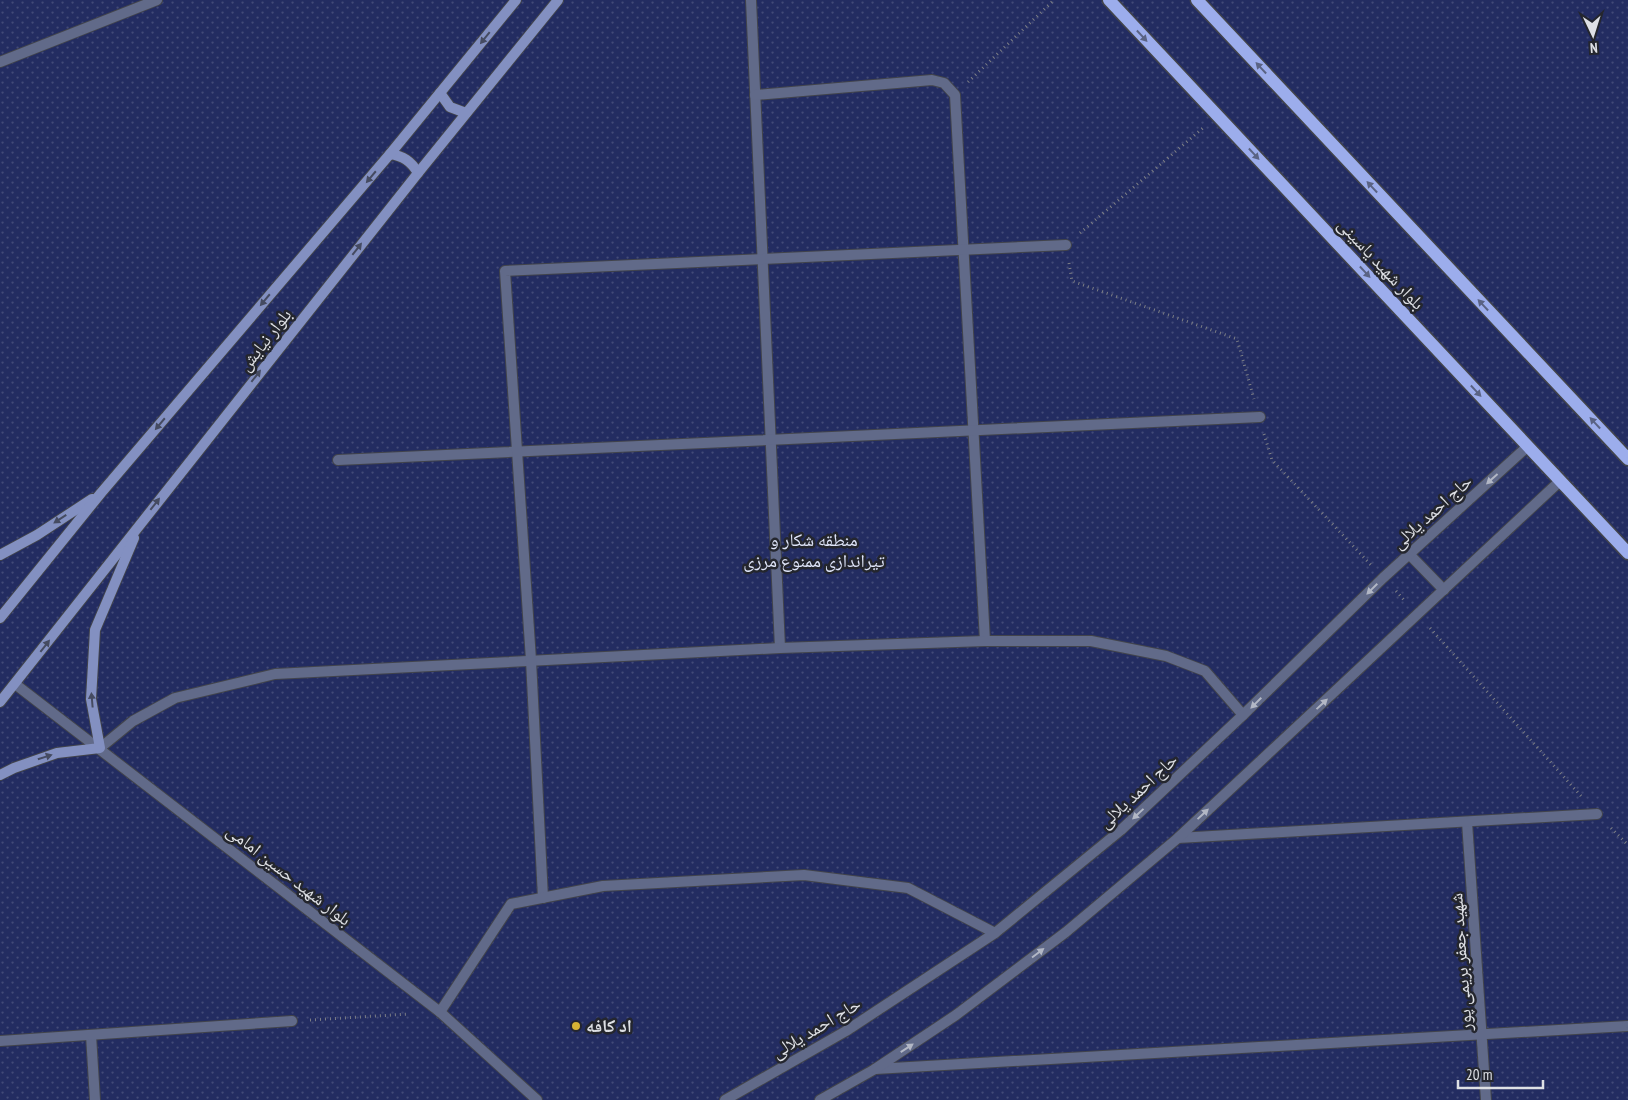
<svg xmlns="http://www.w3.org/2000/svg" width="1628" height="1100" font-family="'PT Sans Narrow','Noto Naskh Arabic',sans-serif">
	<defs>
		<pattern id="grass-dots" width="8" height="8" patternUnits="userSpaceOnUse" patternTransform="scale(1.25)"><rect width="8" height="8" fill="#232c61"/><path d="M2 2h.1M6 6h.1" fill="none" stroke="#424a78" stroke-width="1.8" stroke-linecap="round"/></pattern>
	</defs>
	<rect width="100%" height="100%" fill="#24262e"/>
	<rect fill="url(#grass-dots)" x="0" y="0" width="1628" height="1100"/>
	<g fill="none" stroke-linecap="round" stroke-linejoin="round">
		<defs>
			<g id="minor">
				<path d="M751 0 780 648"/>
				<path d="M0 62 157 0"/>
				<path d="M755 95 932 80 944 83 955 95 985 641"/>
				<path d="M338 460 1260 417"/>
				<path d="M100 748 133 721 175 698 275 674 780 648 985 641H1091L1166 656 1205 671 1243 715"/>
				<path d="M1467 822 1486 1100"/>
				<path d="M1178 838 1597 814"/>
				<path d="M543 898 531 660 505 271 1066 245"/>
				<path d="M440 1012 511 904 603 886 804 875 908 888 995 933"/>
				<path d="M91 1035 95 1100"/>
				<path d="M0 1041 292 1021"/>
				<path d="M875 1069 1628 1026"/>
			</g>
			<g id="tertiary">
				<path d="M1409 554 1444 590"/>
				<path d="M15 684 440 1012 537 1100"/>
				<path d="M725 1100 846 1031 995 933 1121 830 1243 715 1383 578 1528 446"/>
				<path d="M820 1100 875 1069 956 1015 1066 932 1178 838 1560 481"/>
			</g>
			<g id="secondary">
				<path d="M440 93 450 107 466 113"/>
				<path d="M390 154C403 156 411 161 418 173"/>
				<path d="M0 555 37 535 92 499"/>
				<path d="M0 618 101 493 390 154 516 0"/>
				<path d="M0 702 418 173 558 0"/>
				<path d="M0 775 14 768 57 753 100 748 91 699 95 630 134 538"/>
			</g>
			<g id="primary">
				<path d="M1109 0 1628 553"/>
				<path d="M1197 0 1628 459"/>
			</g>
		</defs>
		<use href="#minor" stroke="#42444b" stroke-width="12"/>
		<use href="#tertiary" stroke="#42444b" stroke-width="12"/>
		<use href="#secondary" stroke="#42444b" stroke-width="12"/>
		<use href="#primary" stroke="#42444b" stroke-width="15"/>
		<g stroke="#7d7f86" stroke-width="3" stroke-dasharray="1 4" stroke-linecap="butt">
			<path d="M968 82 1054 0"/>
			<path d="M1080 233 1203 128"/>
			<path d="M1069 263 1072 281 1237 339 1254 399"/>
			<path d="M1264 434 1272 460 1371 565"/>
			<path d="M1396 591 1405 601"/>
			<path d="M1430 628 1581 796"/>
			<path d="M1611 828 1628 845"/>
			<path d="M310 1020 409 1014"/>
		</g>
		<use href="#minor" stroke="#616a89" stroke-width="10"/>
		<use href="#tertiary" stroke="#616a89" stroke-width="10"/>
		<use href="#secondary" stroke="#8390c1" stroke-width="10"/>
		<use href="#primary" stroke="#9cadec" stroke-width="12"/>
	</g>
	<defs><path id="oneway-solid" d="M-6-.8H1V-3.2L6.5 0L1 3.2V.8H-6Z" transform="scale(1.25)"/></defs>
	<g fill="#5a6384">
		<use href="#oneway-solid" transform="translate(1142 36) rotate(47)"/>
		<use href="#oneway-solid" transform="translate(1261 68) rotate(-133)"/>
		<use href="#oneway-solid" transform="translate(1254 154) rotate(47)"/>
		<use href="#oneway-solid" transform="translate(1372 187) rotate(-133)"/>
		<use href="#oneway-solid" transform="translate(1365 272) rotate(47)"/>
		<use href="#oneway-solid" transform="translate(1483 305) rotate(-133)"/>
		<use href="#oneway-solid" transform="translate(1476 391) rotate(47)"/>
		<use href="#oneway-solid" transform="translate(1595 423) rotate(-133)"/>
	</g>
	<g fill="#454b61">
		<use href="#oneway-solid" transform="translate(485 38) rotate(129)"/>
		<use href="#oneway-solid" transform="translate(371 177) rotate(130)"/>
		<use href="#oneway-solid" transform="translate(357 249) rotate(-52)"/>
		<use href="#oneway-solid" transform="translate(265 300) rotate(130)"/>
		<use href="#oneway-solid" transform="translate(256 376) rotate(-52)"/>
		<use href="#oneway-solid" transform="translate(160 424) rotate(130)"/>
		<use href="#oneway-solid" transform="translate(155 504) rotate(-52)"/>
		<use href="#oneway-solid" transform="translate(60 519) rotate(147)"/>
		<use href="#oneway-solid" transform="translate(45 646) rotate(-52)"/>
		<use href="#oneway-solid" transform="translate(92 700) rotate(-95)"/>
		<use href="#oneway-solid" transform="translate(45 757) rotate(-18)"/>
	</g>
	<g fill="#b2b7c5">
		<use href="#oneway-solid" transform="translate(1492 479) rotate(138)"/>
		<use href="#oneway-solid" transform="translate(1372 589) rotate(135)"/>
		<use href="#oneway-solid" transform="translate(1256 703) rotate(135)"/>
		<use href="#oneway-solid" transform="translate(1322 704) rotate(-43)"/>
		<use href="#oneway-solid" transform="translate(1138 814) rotate(137)"/>
		<use href="#oneway-solid" transform="translate(1203 814) rotate(-43)"/>
		<use href="#oneway-solid" transform="translate(1038 953) rotate(-37)"/>
		<use href="#oneway-solid" transform="translate(907 1048) rotate(-33)"/>
	</g>
	<circle fill="#d7b434" stroke="#24262e" stroke-width="2" cx="576" cy="1026" r="5"/>
	<g text-anchor="middle" stroke-width="5" stroke-linejoin="round" paint-order="stroke">
		<g font-size="18" fill="#dee0e5" stroke="#24262e">
			<text transform="translate(1381 264) rotate(47)" y="6">بلوار شهید یاسینی</text>
			<text transform="translate(265 340) rotate(-52)" y="6">بلوار نیایش</text>
			<text transform="translate(1432 512) rotate(-42)" y="6">حاج احمد یلالی</text>
			<text transform="translate(1138 791) rotate(-43)" y="6">حاج احمد یلالی</text>
			<text transform="translate(289 875) rotate(38)" y="6">بلوار شهید حسین امامی</text>
			<text transform="translate(1461 962) rotate(-94)" y="6">شهید جعفر بریمی پور</text>
			<text transform="translate(816 1028) rotate(-31)" y="6">حاج احمد یلالی</text>
		</g>
		<g font-size="18" fill="#dee4f8" stroke="#24262e">
			<text x="814" y="546">منطقه شکار و<tspan x="814" dy="21">تیراندازی ممنوع مرزی</tspan></text>
		</g>
		<g font-size="18" font-weight="bold" fill="#dee0e5" stroke="#24262e" text-anchor="start">
			<text x="586" y="1032">اد کافه</text>
		</g>
	</g>
	<g transform="translate(1593 35) rotate(176)" stroke="#24262e" stroke-width="4" paint-order="stroke">
	<path d="M0-4L9 19L0 12L-9 19Z" fill="#dee0e5"/>
	<text y="-8" font-size="14" font-weight="bold" text-anchor="middle" fill="#dee0e5">N</text>
	</g>
	<path d="M1458 1080v8h85v-8" fill="none" stroke="#dee0e5" stroke-width="2.5"/>
	<text x="1466" y="1080" font-size="15" fill="#dee0e5" stroke="#24262e" stroke-width="4" paint-order="stroke">20 m</text>
</svg>
